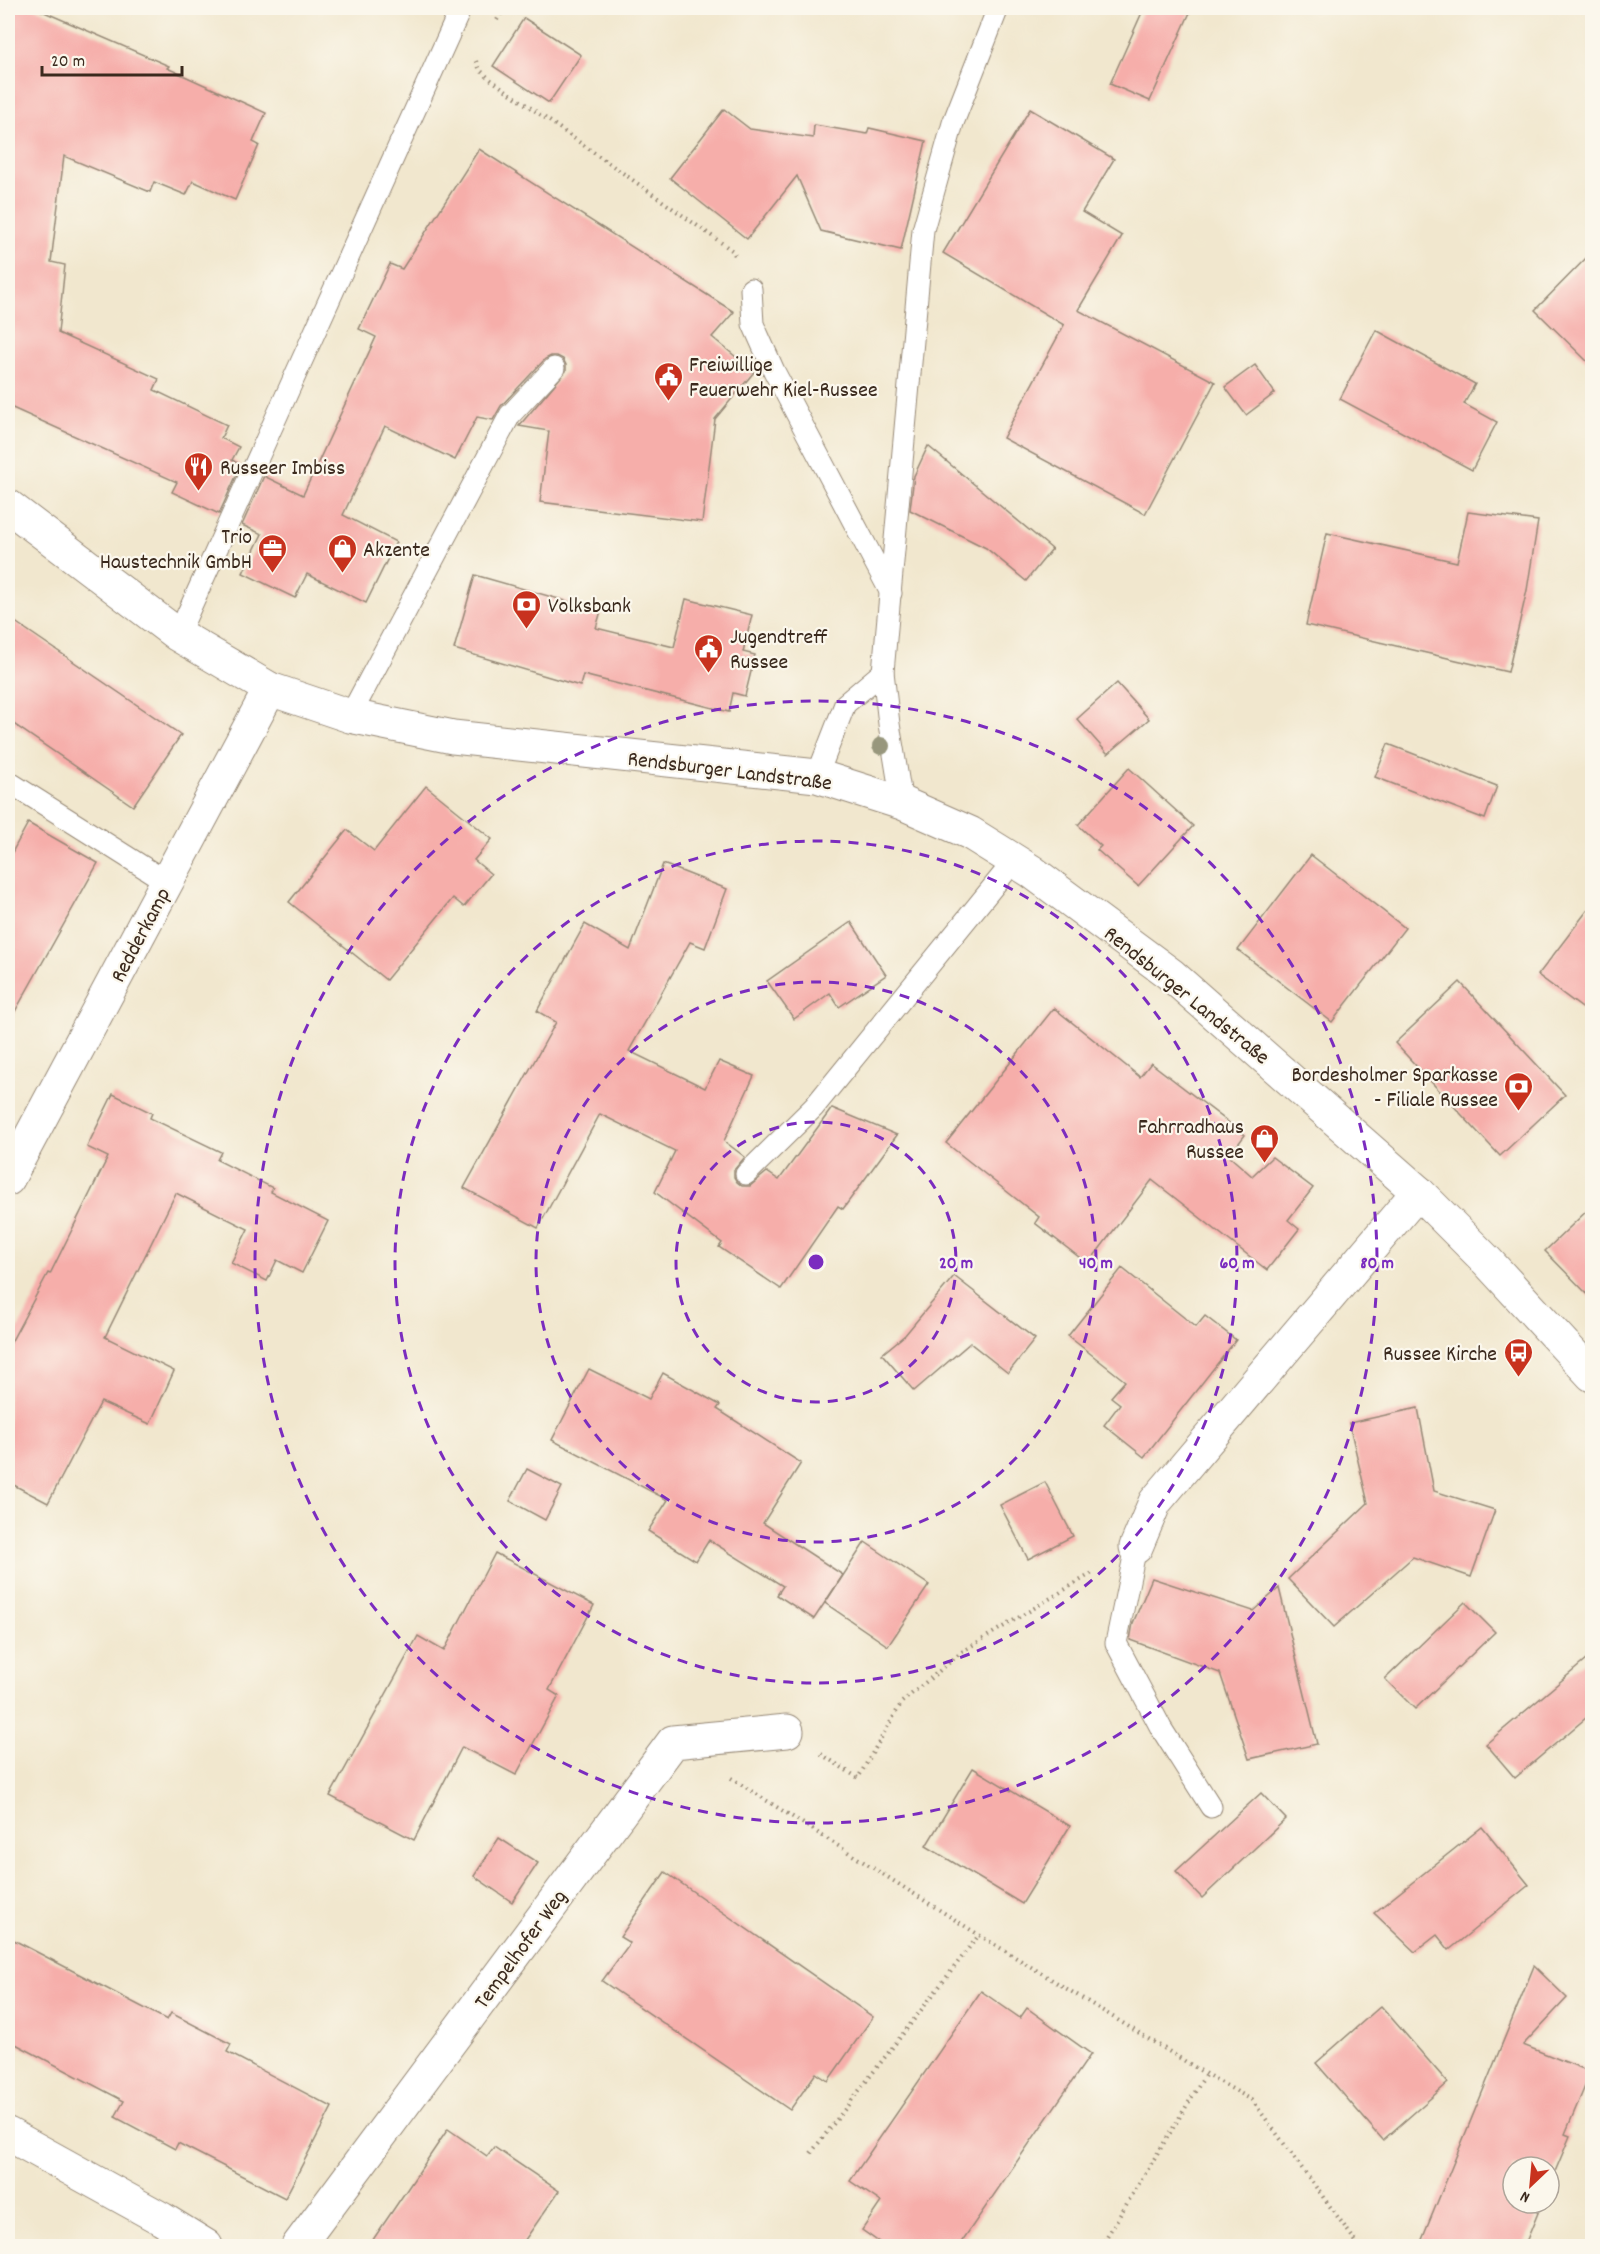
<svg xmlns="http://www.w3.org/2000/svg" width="1600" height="2254" font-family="Dekko,sans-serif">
	<rect width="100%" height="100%" fill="#fbf7ec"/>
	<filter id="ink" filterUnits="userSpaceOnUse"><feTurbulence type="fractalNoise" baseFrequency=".0167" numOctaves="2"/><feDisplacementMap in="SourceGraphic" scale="12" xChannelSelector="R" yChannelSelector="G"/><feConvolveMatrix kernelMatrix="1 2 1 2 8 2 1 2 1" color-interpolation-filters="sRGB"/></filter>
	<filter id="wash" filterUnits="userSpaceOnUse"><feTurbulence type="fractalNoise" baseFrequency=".008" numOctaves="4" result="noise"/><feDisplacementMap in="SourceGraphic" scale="24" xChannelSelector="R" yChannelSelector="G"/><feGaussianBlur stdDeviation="1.35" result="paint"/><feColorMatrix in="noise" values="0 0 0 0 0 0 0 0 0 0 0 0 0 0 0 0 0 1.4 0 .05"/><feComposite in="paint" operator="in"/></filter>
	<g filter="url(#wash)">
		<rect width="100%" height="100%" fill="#f1e7ce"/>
		<g id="blocks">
			<g fill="#f6aeaa">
				<path d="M8 8H35L169 66 167 68 266 113 253 142 259 145 235 200 193 181 186 195 154 182 150 192 64 156 51 262 65 265 58 333 159 379 154 390 227 425 221 438 239 447 232 460 241 465 219 514 172 492 177 482 8 406Z"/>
				<path d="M1144 8H1192L1150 101 1110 84Z"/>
				<path d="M524 18 581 55 549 103 493 66Z"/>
				<path d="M724 109 750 129 813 138 814 125 867 134 869 128 926 141 901 250 821 231 797 176 747 239 670 178Z"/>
				<path d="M1030 109 1114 159 1082 212 1122 236 1078 310 1215 382 1145 514 1003 438 1064 325 943 253Z"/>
				<path d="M479 149 734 312 712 337 754 372 715 419 702 522 540 502 549 431 519 426 566 371V365L563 359 557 356H551L545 359 501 406 493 420 477 417 455 460 385 426 343 515 396 542 366 603 307 574 295 598 243 573 262 534 242 525 264 476 303 495 376 337 359 329 390 264 402 269Z"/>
				<path d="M1593 251V367L1535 310Z"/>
				<path d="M1376 330 1475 384 1464 404 1497 422 1472 470 1340 399Z"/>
				<path d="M1255 365 1275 393 1246 415 1225 387Z"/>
				<path d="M928 446 1052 549 1026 581 986 548 910 510 914 476Z"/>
				<path d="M1468 512 1538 521 1527 590 1508 672 1306 625 1327 533 1457 562Z"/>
				<path d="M475 575 601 611 596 628 674 647 686 599 752 615 743 652 755 655 745 696 733 693 729 712 583 675 580 686 454 649Z"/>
				<path d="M8 617 181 735 133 806 8 720Z"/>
				<path d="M1117 683 1149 719 1108 754 1077 719Z"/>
				<path d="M1388 744 1497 786 1485 819 1375 777Z"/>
				<path d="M1129 768 1193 826 1138 886 1097 850 1101 846 1078 825Z"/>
				<path d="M426 786 492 839 474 860 491 874 464 907 453 898 386 980 289 902 347 830 374 851Z"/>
				<path d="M28 823 98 863 8 1024V860Z"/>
				<path d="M1311 855 1405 928 1332 1022 1238 950Z"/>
				<path d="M663 864 727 889 705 948 690 942 629 1051 705 1088 719 1061 754 1076 724 1141 745 1157 734 1170V1177L737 1182 742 1186H750L767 1172 779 1180 832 1108 897 1135 843 1209 838 1206 781 1289 719 1247 722 1243 655 1192 675 1151 600 1114 538 1228 464 1188 556 1022 537 1011 585 924 630 950Z"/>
				<path d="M1593 903V1016L1538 975Z"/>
				<path d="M851 922 886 975 839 1007 830 993 794 1019 767 981Z"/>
				<path d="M1460 982 1565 1095 1500 1156 1395 1043Z"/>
				<path d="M1054 1008 1140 1077 1151 1063 1245 1135 1229 1156 1252 1176 1272 1157 1313 1188 1288 1220 1299 1229 1267 1270 1152 1180 1088 1264 1035 1223 1039 1217 946 1143Z"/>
				<path d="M113 1094 152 1113 150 1118 221 1152 217 1160 273 1188 271 1192 328 1221 302 1273 277 1260 267 1281 231 1263 248 1229 176 1193 105 1337 174 1371 150 1424 101 1402 48 1503 8 1482V1348L48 1273 50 1274 108 1157 87 1147Z"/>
				<path d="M1593 1205V1300L1545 1251Z"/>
				<path d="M1122 1268 1196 1327 1205 1316 1236 1340 1144 1457 1104 1425 1120 1404 1111 1397 1125 1381 1068 1336Z"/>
				<path d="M954 1276 1035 1339 1008 1373 970 1343 914 1391 882 1354 905 1335Z"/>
				<path d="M589 1369 649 1399 663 1373 720 1405 717 1409 801 1463 763 1523 843 1575 814 1619 777 1595 783 1586 709 1540 696 1561 648 1531 668 1500 552 1440Z"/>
				<path d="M1418 1408 1434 1491 1495 1510 1471 1577 1413 1557 1334 1627 1288 1579 1368 1503 1349 1423Z"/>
				<path d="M527 1469 562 1487 545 1520 510 1501Z"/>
				<path d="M1045 1482 1073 1536 1028 1559 1000 1505Z"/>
				<path d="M865 1542 929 1585 888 1646 825 1603Z"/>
				<path d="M495 1553 594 1605 549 1690 559 1696 516 1775 462 1747 414 1840 330 1796 418 1636 444 1651Z"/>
				<path d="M1152 1578 1253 1611 1279 1588 1317 1744 1249 1759 1220 1673 1130 1640 1133 1623Z"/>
				<path d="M1465 1602 1495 1632 1415 1709 1385 1679Z"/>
				<path d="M1593 1654V1712L1515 1778 1486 1744Z"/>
				<path d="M973 1768 1070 1826 1022 1904 926 1846Z"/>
				<path d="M1261 1793 1286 1819 1202 1898 1176 1871Z"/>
				<path d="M1482 1827 1529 1885 1449 1950 1437 1935 1415 1952 1374 1913Z"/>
				<path d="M499 1838 538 1863 512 1902 474 1876Z"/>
				<path d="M665 1872 873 2017 828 2081 816 2073 790 2110 602 1981 630 1943 620 1937Z"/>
				<path d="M8 1937 167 2020 171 2013 231 2044 227 2052 332 2107 285 2198 178 2143 175 2149 115 2117 124 2101 8 2040Z"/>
				<path d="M1534 1966 1567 1998 1523 2045 1591 2072 1565 2134 1570 2136 1549 2186V2167H1513V2203H1542L1524 2247H1419Z"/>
				<path d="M981 1991 1020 2018 1027 2008 1091 2054 958 2247H886L862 2230 881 2202 850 2181Z"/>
				<path d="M1381 2006 1448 2083 1383 2140 1316 2063Z"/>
				<path d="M448 2129 487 2156 494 2147 559 2191 520 2247H368Z"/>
			</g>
		</g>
	</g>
	<g filter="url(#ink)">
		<use href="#blocks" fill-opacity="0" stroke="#968876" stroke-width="1.5"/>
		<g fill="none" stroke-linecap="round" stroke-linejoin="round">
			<defs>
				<g id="service">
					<path d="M751 289 753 324 774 371 891 593"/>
					<path d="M178 635 461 8"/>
					<path d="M350 716 510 415 554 368"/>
					<path d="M817 776 845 704 883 672"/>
					<path d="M8 791 12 784 167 882"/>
					<path d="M902 803 889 724 883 672 923 230 953 123 998 8"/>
					<path d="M746 1174 814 1107 1014 861"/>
					<path d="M1136 1547 1116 1643 1161 1728 1211 1807"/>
				</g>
				<g id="minor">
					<path d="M8 1179 270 689"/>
					<path d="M1136 1547 1155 1502 1418 1192"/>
					<path d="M8 2134 162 2219 206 2246"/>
					<path d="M298 2246 673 1742 787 1731"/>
				</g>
				<path id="tertiary" d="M8 506 178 635 270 689 350 716 453 737 817 776 902 803 970 833 1031 871 1170 974 1418 1192 1487 1261 1592 1375"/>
			</defs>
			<use href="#service" stroke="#968876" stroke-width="23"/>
			<use href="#minor" stroke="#968876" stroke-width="35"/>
			<use href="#tertiary" stroke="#968876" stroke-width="35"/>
			<g stroke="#968876" stroke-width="4" stroke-dasharray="1.5 4.5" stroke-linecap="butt">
				<path d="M497 20 502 12 508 8"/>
				<path d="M476 61 480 70 490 79 733 251 736 258"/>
				<path d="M821 1754 858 1778 902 1702 963 1651 1094 1572"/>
				<path d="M731 1778 979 1935 1206 2074 1252 2100 1359 2246"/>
				<path d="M811 2153 979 1935"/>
				<path d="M1101 2246 1206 2074"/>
			</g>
			<use href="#service" stroke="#fff" stroke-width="21"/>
			<use href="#minor" stroke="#fff" stroke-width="33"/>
			<use href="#tertiary" stroke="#fff" stroke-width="33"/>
		</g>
		<circle fill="#98977d" cx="881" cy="746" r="9"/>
	</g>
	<g fill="none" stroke="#7b2cbf" stroke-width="3" stroke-dasharray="10 8">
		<circle cx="816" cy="1262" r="140"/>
		<circle cx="816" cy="1262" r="280"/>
		<circle cx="816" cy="1262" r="421"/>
		<circle cx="816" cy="1262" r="561"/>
	</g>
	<defs>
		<symbol id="civic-pin" viewBox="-11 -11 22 30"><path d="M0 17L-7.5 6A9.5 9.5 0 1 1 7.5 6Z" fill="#c8321e" stroke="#fbf7ec"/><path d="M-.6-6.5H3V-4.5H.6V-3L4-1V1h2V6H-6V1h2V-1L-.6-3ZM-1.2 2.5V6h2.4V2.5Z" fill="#fff"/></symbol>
		<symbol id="restaurant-pin" viewBox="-11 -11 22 30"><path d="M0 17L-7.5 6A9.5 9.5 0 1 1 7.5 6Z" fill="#c8321e" stroke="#fbf7ec"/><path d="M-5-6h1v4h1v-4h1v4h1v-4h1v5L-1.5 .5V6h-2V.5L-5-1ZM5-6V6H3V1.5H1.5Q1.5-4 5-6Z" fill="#fff"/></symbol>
		<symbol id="office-pin" viewBox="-11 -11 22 30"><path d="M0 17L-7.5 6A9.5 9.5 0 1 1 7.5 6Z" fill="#c8321e" stroke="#fbf7ec"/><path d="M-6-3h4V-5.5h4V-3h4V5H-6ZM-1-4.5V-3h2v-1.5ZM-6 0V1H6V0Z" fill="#fff"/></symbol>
		<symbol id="shop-pin" viewBox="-11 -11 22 30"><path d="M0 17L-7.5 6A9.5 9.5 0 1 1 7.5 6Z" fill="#c8321e" stroke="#fbf7ec"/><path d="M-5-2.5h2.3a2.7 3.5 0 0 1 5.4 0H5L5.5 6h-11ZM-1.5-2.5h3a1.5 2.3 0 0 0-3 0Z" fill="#fff"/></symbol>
		<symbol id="bank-pin" viewBox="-11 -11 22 30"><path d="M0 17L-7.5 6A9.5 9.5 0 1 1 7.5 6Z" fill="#c8321e" stroke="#fbf7ec"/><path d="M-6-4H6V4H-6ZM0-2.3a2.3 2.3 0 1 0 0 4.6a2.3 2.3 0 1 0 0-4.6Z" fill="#fff"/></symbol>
		<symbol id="bus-pin" viewBox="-11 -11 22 30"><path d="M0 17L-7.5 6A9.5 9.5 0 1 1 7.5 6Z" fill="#c8321e" stroke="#fbf7ec"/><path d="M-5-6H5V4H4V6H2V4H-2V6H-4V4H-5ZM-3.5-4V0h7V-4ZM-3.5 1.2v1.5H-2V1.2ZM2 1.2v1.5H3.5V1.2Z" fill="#fff"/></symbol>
	</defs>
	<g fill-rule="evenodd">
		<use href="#civic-pin" x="652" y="360" width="33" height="45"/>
		<use href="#restaurant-pin" x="182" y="450" width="33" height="45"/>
		<use href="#office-pin" x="256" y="532" width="33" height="45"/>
		<use href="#shop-pin" x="326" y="532" width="33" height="45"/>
		<use href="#bank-pin" x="510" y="588" width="33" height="45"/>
		<use href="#civic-pin" x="692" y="632" width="33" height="45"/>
		<use href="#bank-pin" x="1502" y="1070" width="33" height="45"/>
		<use href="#shop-pin" x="1248" y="1122" width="33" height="45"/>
		<use href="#bus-pin" x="1502" y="1336" width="33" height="45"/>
	</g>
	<g text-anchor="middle" stroke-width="4.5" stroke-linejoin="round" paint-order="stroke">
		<g font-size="22" fill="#3b2a1e" stroke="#fbf7ec" text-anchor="start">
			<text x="689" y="371">Freiwillige<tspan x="689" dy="25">Feuerwehr Kiel-Russee</tspan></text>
			<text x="220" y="474">Russeer Imbiss</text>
			<text x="252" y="543" text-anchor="end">Trio<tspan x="252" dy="25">Haustechnik GmbH</tspan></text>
			<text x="363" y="556">Akzente</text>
			<text x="548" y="612">Volksbank</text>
			<text x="730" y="643">Jugendtreff<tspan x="730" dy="25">Russee</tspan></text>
			<text x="1498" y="1081" text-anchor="end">Bordesholmer Sparkasse<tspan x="1498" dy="25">- Filiale Russee</tspan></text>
			<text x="1244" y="1133" text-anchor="end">Fahrradhaus<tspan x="1244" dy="25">Russee</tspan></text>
			<text x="1497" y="1360" text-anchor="end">Russee Kirche</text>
		</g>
		<g font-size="22" fill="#3b2a1e" stroke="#fbf7ec">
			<text transform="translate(730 769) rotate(7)" y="8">Rendsburger Landstraße</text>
			<text transform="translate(139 934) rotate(-62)" y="8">Redderkamp</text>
			<text transform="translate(1188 994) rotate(39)" y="8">Rendsburger Landstraße</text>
			<text transform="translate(519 1948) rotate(-54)" y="8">Tempelhofer Weg</text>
		</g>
	</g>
	<circle cx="816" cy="1262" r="9" fill="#7b2cbf" stroke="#fbf7ec" stroke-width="3"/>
	<g font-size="18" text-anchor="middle" font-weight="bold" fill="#7b2cbf" stroke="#fbf7ec" stroke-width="4.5" stroke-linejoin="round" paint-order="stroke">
		<text x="956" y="1268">20 m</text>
		<text x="1096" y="1268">40 m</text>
		<text x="1237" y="1268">60 m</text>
		<text x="1377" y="1268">80 m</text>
	</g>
	<rect width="1600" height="2254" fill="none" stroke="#fbf7ec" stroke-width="30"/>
	<g transform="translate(1531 2185) rotate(206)"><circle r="28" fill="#fbf7ec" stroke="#aea59a" stroke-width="1.5"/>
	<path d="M0-4.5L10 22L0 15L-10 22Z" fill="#c8321e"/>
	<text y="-9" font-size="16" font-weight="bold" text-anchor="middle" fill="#3b2a1e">N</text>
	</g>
	<path d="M42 66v9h140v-9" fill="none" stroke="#3b2a1e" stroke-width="3"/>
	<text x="51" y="66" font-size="18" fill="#3b2a1e" stroke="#fbf7ec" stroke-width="4.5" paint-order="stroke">20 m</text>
</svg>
